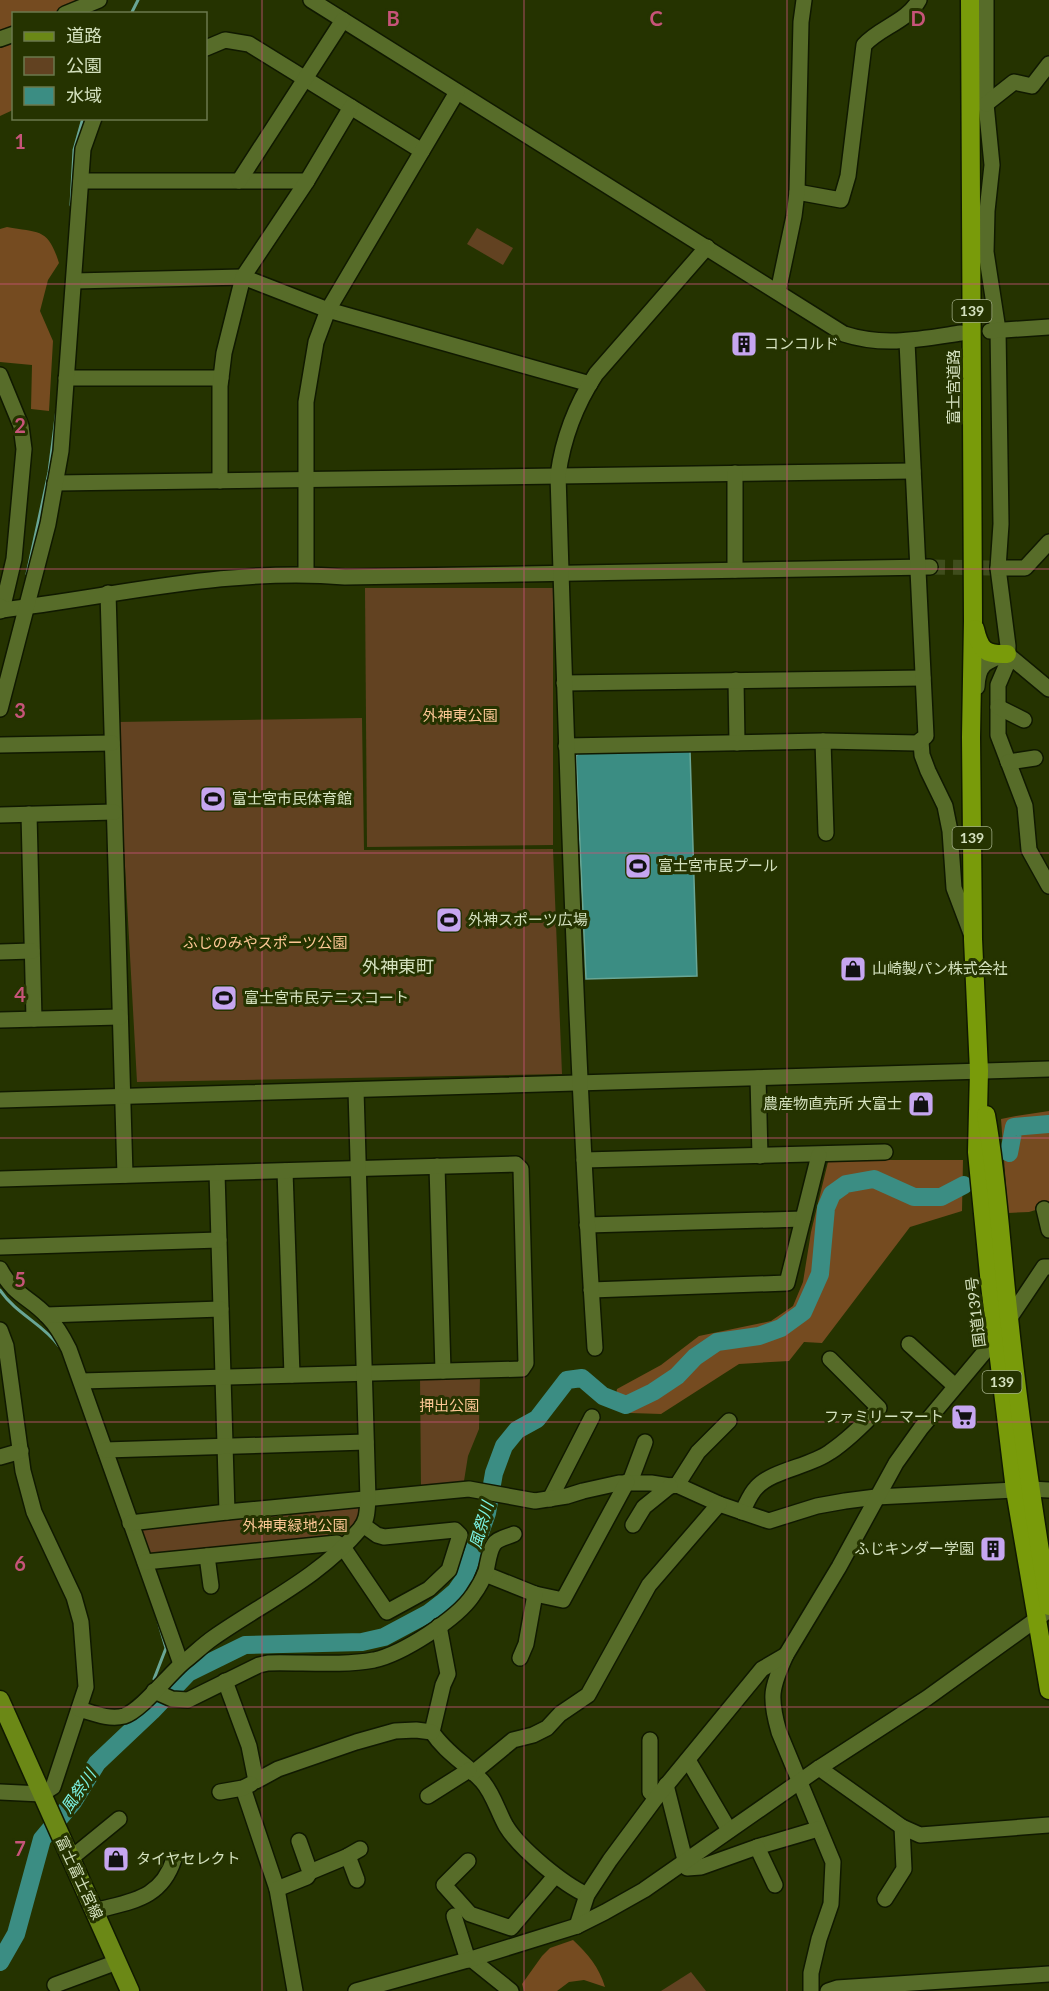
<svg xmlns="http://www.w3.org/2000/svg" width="1049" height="1991" font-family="Lato,'Noto Sans JP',sans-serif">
	<rect width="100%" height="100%" fill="#253300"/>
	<g fill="#624221">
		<path d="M477 228 513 248 503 265 467 244Z"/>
		<path d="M365 588H553V845L367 847Z"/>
		<path d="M362 718 364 850 553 849 562 1074 137 1082 117 722Z"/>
		<path d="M480 1375 479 1429 468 1456 464 1481 421 1487 420 1376Z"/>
		<path d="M358 1504C362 1518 354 1526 346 1537L148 1557 138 1527Z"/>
		<path d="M691 1972 706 1991H661Z"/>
	</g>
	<g fill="#754b20">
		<path d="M0 0H101L89 13 14 14 13 110 0 116Z"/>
		<path d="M7 227C40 233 48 228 59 263L48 280 40 311 53 341 49 411 31 409 32 365 0 362V229Z"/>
		<path d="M1049 1111V1206L1029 1212 1008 1213 1001 1119 1016 1116Z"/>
		<path d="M883 1160H963L962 1211 910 1227 822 1343 804 1342 789 1361 739 1364 661 1414 631 1413 614 1407 617 1389 661 1365 699 1336 771 1321 793 1306 803 1282 811 1232 828 1162Z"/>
		<path d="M573 1940C588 1954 599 1967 605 1987L584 1980 569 1982 557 1991H524L522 1984 542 1956 550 1948Z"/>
	</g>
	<path fill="#3b8d83" stroke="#69a695" stroke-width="1.5" d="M690 751 697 976 586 979 576 756 579 753Z"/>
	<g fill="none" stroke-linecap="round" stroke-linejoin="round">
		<g stroke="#69a695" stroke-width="3">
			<path d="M131 14 138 0"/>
			<path d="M71 205 74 150 83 118"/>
			<path d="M27 574 49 472 57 409"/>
			<path d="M0 1290C16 1314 43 1324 59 1346"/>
			<path d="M154 1679 166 1648 157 1617"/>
			<path d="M152 1711 153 1700"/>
		</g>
		<g stroke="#3b8d83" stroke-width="18">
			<path d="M1009 1153 1014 1127 1049 1124"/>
			<path d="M0 1962 16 1934 42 1839 73 1802 97 1763 152 1711 188 1673 245 1645 362 1642 384 1637 429 1613 442 1603 456 1591 463 1581 487 1513 494 1473 504 1446 517 1430 537 1419 567 1380 582 1378 603 1396 626 1405 653 1392 677 1376 695 1357 717 1342 759 1336 781 1328 803 1312 820 1274 826 1208 832 1194 846 1184 874 1179 914 1197H941L964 1185"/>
		</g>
		<path stroke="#3f4d1c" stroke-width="15" stroke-dasharray="15 8" stroke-linecap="butt" d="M930 567 998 568"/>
		<defs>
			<g id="minor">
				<path d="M311 0 844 334C884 347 921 339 961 333"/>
				<path d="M986 0V104L992 165 987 211 986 252 998 330 1001 524 998 568 1008 646 1007 664 998 685V735L1025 806 1029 850 1049 886"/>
				<path d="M65 14 99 0"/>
				<path d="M0 39 14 34"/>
				<path d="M206 48 225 40 249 44 422 151"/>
				<path d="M986 104 1014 82 1032 86 1049 64"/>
				<path d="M81 181H307"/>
				<path d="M239 181 343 20"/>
				<path d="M797 192 841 200 848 176 864 45C880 27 907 22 919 0"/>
				<path d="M74 281 243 277 328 310 590 384"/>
				<path d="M778 292 794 216 797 192 801 22 804 0"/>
				<path d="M990 331 1049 327"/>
				<path d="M0 375 21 426 24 449 14 559 2 610 0 611"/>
				<path d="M66 378H221"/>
				<path d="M220 481V386L224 353 243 277 307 181 351 107"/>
				<path d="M55 483 913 471"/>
				<path d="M998 568H1025L1049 542"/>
				<path d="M735 570V473"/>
				<path d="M306 574V402L316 342 328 310 457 92"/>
				<path d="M108 593 125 1175"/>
				<path d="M0 606 2 610C117 596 229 567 345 577L930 567"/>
				<path d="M736 680 737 743"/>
				<path d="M564 683 923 678"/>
				<path d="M977 687C978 663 987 661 1007 654L1049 689"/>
				<path d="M998 707 1024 720"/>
				<path d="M0 709 48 524 61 451 83 149 94 118"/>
				<path d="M823 741 826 833"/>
				<path d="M921 741 922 755 928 771 945 806 950 831 954 888 971 933"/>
				<path d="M0 745 112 743"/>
				<path d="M566 746 823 741 917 743 926 736 907 342"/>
				<path d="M1008 762 1035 758"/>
				<path d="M29 814 34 1019"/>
				<path d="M0 815 114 812"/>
				<path d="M0 952 32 951"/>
				<path d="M0 1020 120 1017"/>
				<path d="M758 1078 760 1156"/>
				<path d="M0 1100 1049 1069"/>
				<path d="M584 1160 885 1152"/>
				<path d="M437 1166 443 1371"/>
				<path d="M285 1171 292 1375"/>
				<path d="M217 1173 227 1512"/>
				<path d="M0 1179 516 1164 521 1169 526 1363 522 1369 81 1381"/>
				<path d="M1044 1209 1049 1230"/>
				<path d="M587 1225 803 1219"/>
				<path d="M0 1247 219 1240"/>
				<path d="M0 1269C15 1297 29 1296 48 1317 57 1326 63 1337 69 1349L181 1664"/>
				<path d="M591 1290 787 1283 819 1155"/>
				<path d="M46 1315 221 1309"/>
				<path d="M1009 1319 1044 1267H1049"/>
				<path d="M0 1330 6 1346 23 1471 34 1512 74 1597 81 1622 86 1687 53 1787 42 1794 0 1792"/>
				<path d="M909 1344 955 1386"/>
				<path d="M595 1348C576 1057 567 766 558 475 563 438 575 406 596 374L707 247"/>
				<path d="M105 1450 366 1442"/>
				<path d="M0 1457 21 1451"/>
				<path d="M630 1482 645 1442"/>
				<path d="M677 1485 698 1452 729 1421"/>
				<path d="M1030 1489 1049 1490"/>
				<path d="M550 1499 592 1417"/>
				<path d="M742 1512C746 1505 750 1494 756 1488 772 1470 809 1467 830 1452 848 1440 864 1424 879 1408L830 1359"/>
				<path d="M130 1523 227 1512 469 1489 535 1501 567 1496 583 1491 619 1483H651L670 1486 677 1485 719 1504 769 1521 817 1506 845 1501 876 1497 1015 1490"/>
				<path d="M633 1525 644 1507 670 1486"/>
				<path d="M207 1556 211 1586"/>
				<path d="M145 1562 337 1543 343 1547 387 1612 429 1589 449 1570 460 1535 455 1530 384 1537 377 1535 363 1525"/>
				<path d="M485 1574 535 1594 563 1600 627 1482"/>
				<path d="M439 1626 448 1674 443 1685 432 1732C445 1752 466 1764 482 1781 493 1793 498 1812 506 1826 520 1849 563 1884 587 1895"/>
				<path d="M786 1655C771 1688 769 1697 779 1732L833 1862 831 1904 819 1939 811 1973V1991"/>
				<path d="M520 1658 526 1644 535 1594"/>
				<path d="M225 1681 249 1746 256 1781 278 1769 356 1742 395 1731 416 1730 432 1732"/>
				<path d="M154 1691 172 1699 188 1700 259 1665 268 1663C301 1662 341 1666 374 1660 402 1654 457 1619 473 1595 478 1588 483 1579 486 1571 488 1563 489 1551 494 1544 498 1538 508 1537 514 1534"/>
				<path d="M79 1709C93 1713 109 1720 124 1716 141 1711 169 1674 185 1661 194 1654 203 1645 213 1638 263 1603 320 1577 360 1529 368 1520 367 1509 368 1499L356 1090"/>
				<path d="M650 1740V1792L656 1798"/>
				<path d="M688 1760 729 1830"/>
				<path d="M819 1768 902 1827 920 1835 1049 1825"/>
				<path d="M473 1773 513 1740 533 1735 547 1728 560 1714 588 1695 649 1585 719 1504"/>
				<path d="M666 1785 687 1868 701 1867 757 1847 818 1829"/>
				<path d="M243 1788 277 1889"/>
				<path d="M220 1792 243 1788 251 1784"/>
				<path d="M428 1796 469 1770"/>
				<path d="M757 1847 775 1885"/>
				<path d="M348 1856 357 1880"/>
				<path d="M70 1859 119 1819"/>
				<path d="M468 1861 444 1885 470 1914 511 1928 555 1876"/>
				<path d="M310 1872 346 1857 360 1849"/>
				<path d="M885 1899 904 1869 902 1827"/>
				<path d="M95 1911C130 1901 161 1900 174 1859"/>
				<path d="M454 1916 468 1960"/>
				<path d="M577 1926 587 1895 610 1860 656 1798 762 1669 786 1655 839 1567 896 1463 921 1428 997 1337"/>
				<path d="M471 1959 511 1991"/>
				<path d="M55 1985 117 1962"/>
				<path d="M295 1991 277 1889 307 1877 310 1872 299 1841"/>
				<path d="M356 1991 471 1959 577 1926 605 1912 644 1890 819 1768 927 1698 1045 1613"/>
				<path d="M828 1991 837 1988 1049 1974"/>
			</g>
			<path id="major" d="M0 1700 130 1991"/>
			<g id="highway">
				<path d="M970 0 973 621 971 737 973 939 979 1071 977 1152 990 1285 1015 1490 1049 1690"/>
				<path d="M975 629C980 650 985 655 1007 654"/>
				<path d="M986 1115C998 1182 1001 1250 1009 1318 1019 1415 1033 1510 1049 1606"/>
			</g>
		</defs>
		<use href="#minor" stroke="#101900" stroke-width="18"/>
		<use href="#major" stroke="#101900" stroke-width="21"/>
		<use href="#highway" stroke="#101900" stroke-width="21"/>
		<use href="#minor" stroke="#576c29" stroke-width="15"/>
		<use href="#major" stroke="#6b8816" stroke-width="18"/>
		<use href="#highway" stroke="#799b0a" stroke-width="18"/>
	</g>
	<path fill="none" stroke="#c75479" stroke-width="1.5" stroke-opacity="0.55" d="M262 0V1991M524 0V1991M787 0V1991M0 284H1049M0 569H1049M0 853H1049M0 1138H1049M0 1422H1049M0 1707H1049"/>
	<defs>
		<symbol id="building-square" viewBox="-11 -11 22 22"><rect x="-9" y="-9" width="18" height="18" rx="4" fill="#c6a6f0" stroke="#253300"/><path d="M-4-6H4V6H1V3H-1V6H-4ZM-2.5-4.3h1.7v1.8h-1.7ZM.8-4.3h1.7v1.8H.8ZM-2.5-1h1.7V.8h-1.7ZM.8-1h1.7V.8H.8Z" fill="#111"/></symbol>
		<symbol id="stadium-square" viewBox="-11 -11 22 22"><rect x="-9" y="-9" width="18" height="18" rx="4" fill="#c6a6f0" stroke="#253300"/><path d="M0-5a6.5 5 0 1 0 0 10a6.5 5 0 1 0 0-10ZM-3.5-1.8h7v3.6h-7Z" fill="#111"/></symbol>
		<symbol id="shop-square" viewBox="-11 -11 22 22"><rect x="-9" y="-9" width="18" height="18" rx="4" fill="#c6a6f0" stroke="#253300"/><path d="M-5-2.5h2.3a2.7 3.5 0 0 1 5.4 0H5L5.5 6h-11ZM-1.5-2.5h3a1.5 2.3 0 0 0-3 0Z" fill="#111"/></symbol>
		<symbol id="supermarket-square" viewBox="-11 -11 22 22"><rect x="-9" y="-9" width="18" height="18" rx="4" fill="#c6a6f0" stroke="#253300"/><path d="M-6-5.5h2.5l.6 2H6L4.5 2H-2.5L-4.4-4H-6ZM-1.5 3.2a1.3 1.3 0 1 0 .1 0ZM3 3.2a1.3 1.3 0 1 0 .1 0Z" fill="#111"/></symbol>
	</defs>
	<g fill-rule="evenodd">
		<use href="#building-square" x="729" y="329" width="30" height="30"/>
		<use href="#stadium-square" x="198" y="784" width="30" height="30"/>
		<use href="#stadium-square" x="623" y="851" width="30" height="30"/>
		<use href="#stadium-square" x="434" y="905" width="30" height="30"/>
		<use href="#shop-square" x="838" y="954" width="30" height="30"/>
		<use href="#stadium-square" x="209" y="983" width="30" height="30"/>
		<use href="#shop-square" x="906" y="1089" width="30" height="30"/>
		<use href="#supermarket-square" x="949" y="1402" width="30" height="30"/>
		<use href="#building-square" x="978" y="1534" width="30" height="30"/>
		<use href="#shop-square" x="101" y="1844" width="30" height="30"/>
	</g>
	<g text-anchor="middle" stroke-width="6" stroke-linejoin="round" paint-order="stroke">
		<g fill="#253300" stroke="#a0ad85" stroke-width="1.5">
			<rect x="952.5" y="300" width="39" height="22" rx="4.5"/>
			<rect x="952.5" y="827" width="39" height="22" rx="4.5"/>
			<rect x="982.5" y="1371" width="39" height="22" rx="4.5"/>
		</g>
		<g font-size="14" font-weight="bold" fill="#d4e1be">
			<text x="972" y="316">139</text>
			<text x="972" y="843">139</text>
			<text x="1002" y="1387">139</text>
		</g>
		<g font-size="15" fill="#d4e1be" stroke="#253300" text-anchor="start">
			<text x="764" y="349">コンコルド</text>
			<text x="232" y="804">富士宮市民体育館</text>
			<text x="658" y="871">富士宮市民プール</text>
			<text x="468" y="925">外神スポーツ広場</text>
			<text x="872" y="974">山崎製パン株式会社</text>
			<text x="244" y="1003">富士宮市民テニスコート</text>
			<text x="902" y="1109" text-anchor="end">農産物直売所 大富士</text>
			<text x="944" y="1422" text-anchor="end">ファミリーマート</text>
			<text x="974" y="1554" text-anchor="end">ふじキンダー学園</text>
			<text x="136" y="1864">タイヤセレクト</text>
		</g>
		<g font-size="15" fill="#d4e1be" stroke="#253300">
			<text transform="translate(954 387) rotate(-90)" y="5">富士宮道路</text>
			<text transform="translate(976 1312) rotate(-97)" y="5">国道139号</text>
			<text transform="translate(79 1878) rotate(65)" y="5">富士富士宮線</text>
		</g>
		<g font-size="15" fill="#fcc694" stroke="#253300">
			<text x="460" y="721">外神東公園</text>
			<text x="265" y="948">ふじのみやスポーツ公園</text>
			<text x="449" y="1411">押出公園</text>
			<text x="295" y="1531">外神東緑地公園</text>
		</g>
		<g font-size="16" font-style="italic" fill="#7bf3e3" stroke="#253300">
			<text transform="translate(481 1525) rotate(-74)" y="6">風祭川</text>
			<text transform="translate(78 1791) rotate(-56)" y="6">風祭川</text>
		</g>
		<g font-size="18" fill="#d4e1be" stroke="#253300">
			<text x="398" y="973">外神東町</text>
		</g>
	</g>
	<g font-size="20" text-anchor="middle" font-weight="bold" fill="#c75479" stroke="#253300" stroke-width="6" stroke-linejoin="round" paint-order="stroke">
		<text x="393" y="26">B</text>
		<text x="656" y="26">C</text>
		<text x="918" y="26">D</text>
		<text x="20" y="149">1</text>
		<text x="20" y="433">2</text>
		<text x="20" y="718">3</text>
		<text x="20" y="1002">4</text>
		<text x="20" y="1287">5</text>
		<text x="20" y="1571">6</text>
		<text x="20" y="1856">7</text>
	</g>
	<rect x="12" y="12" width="195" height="108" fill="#253300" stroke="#6b794c" stroke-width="1.5"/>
	<rect x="24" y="32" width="30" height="9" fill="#6b8816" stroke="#6b794c" stroke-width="1.5"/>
	<text x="66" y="42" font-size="18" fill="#d4e1be">道路</text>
	<rect x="24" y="57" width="30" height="18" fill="#624221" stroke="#6b794c" stroke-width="1.5"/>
	<text x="66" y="72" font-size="18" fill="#d4e1be">公園</text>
	<rect x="24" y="87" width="30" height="18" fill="#3b8d83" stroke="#6b794c" stroke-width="1.5"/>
	<text x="66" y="102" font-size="18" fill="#d4e1be">水域</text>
</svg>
